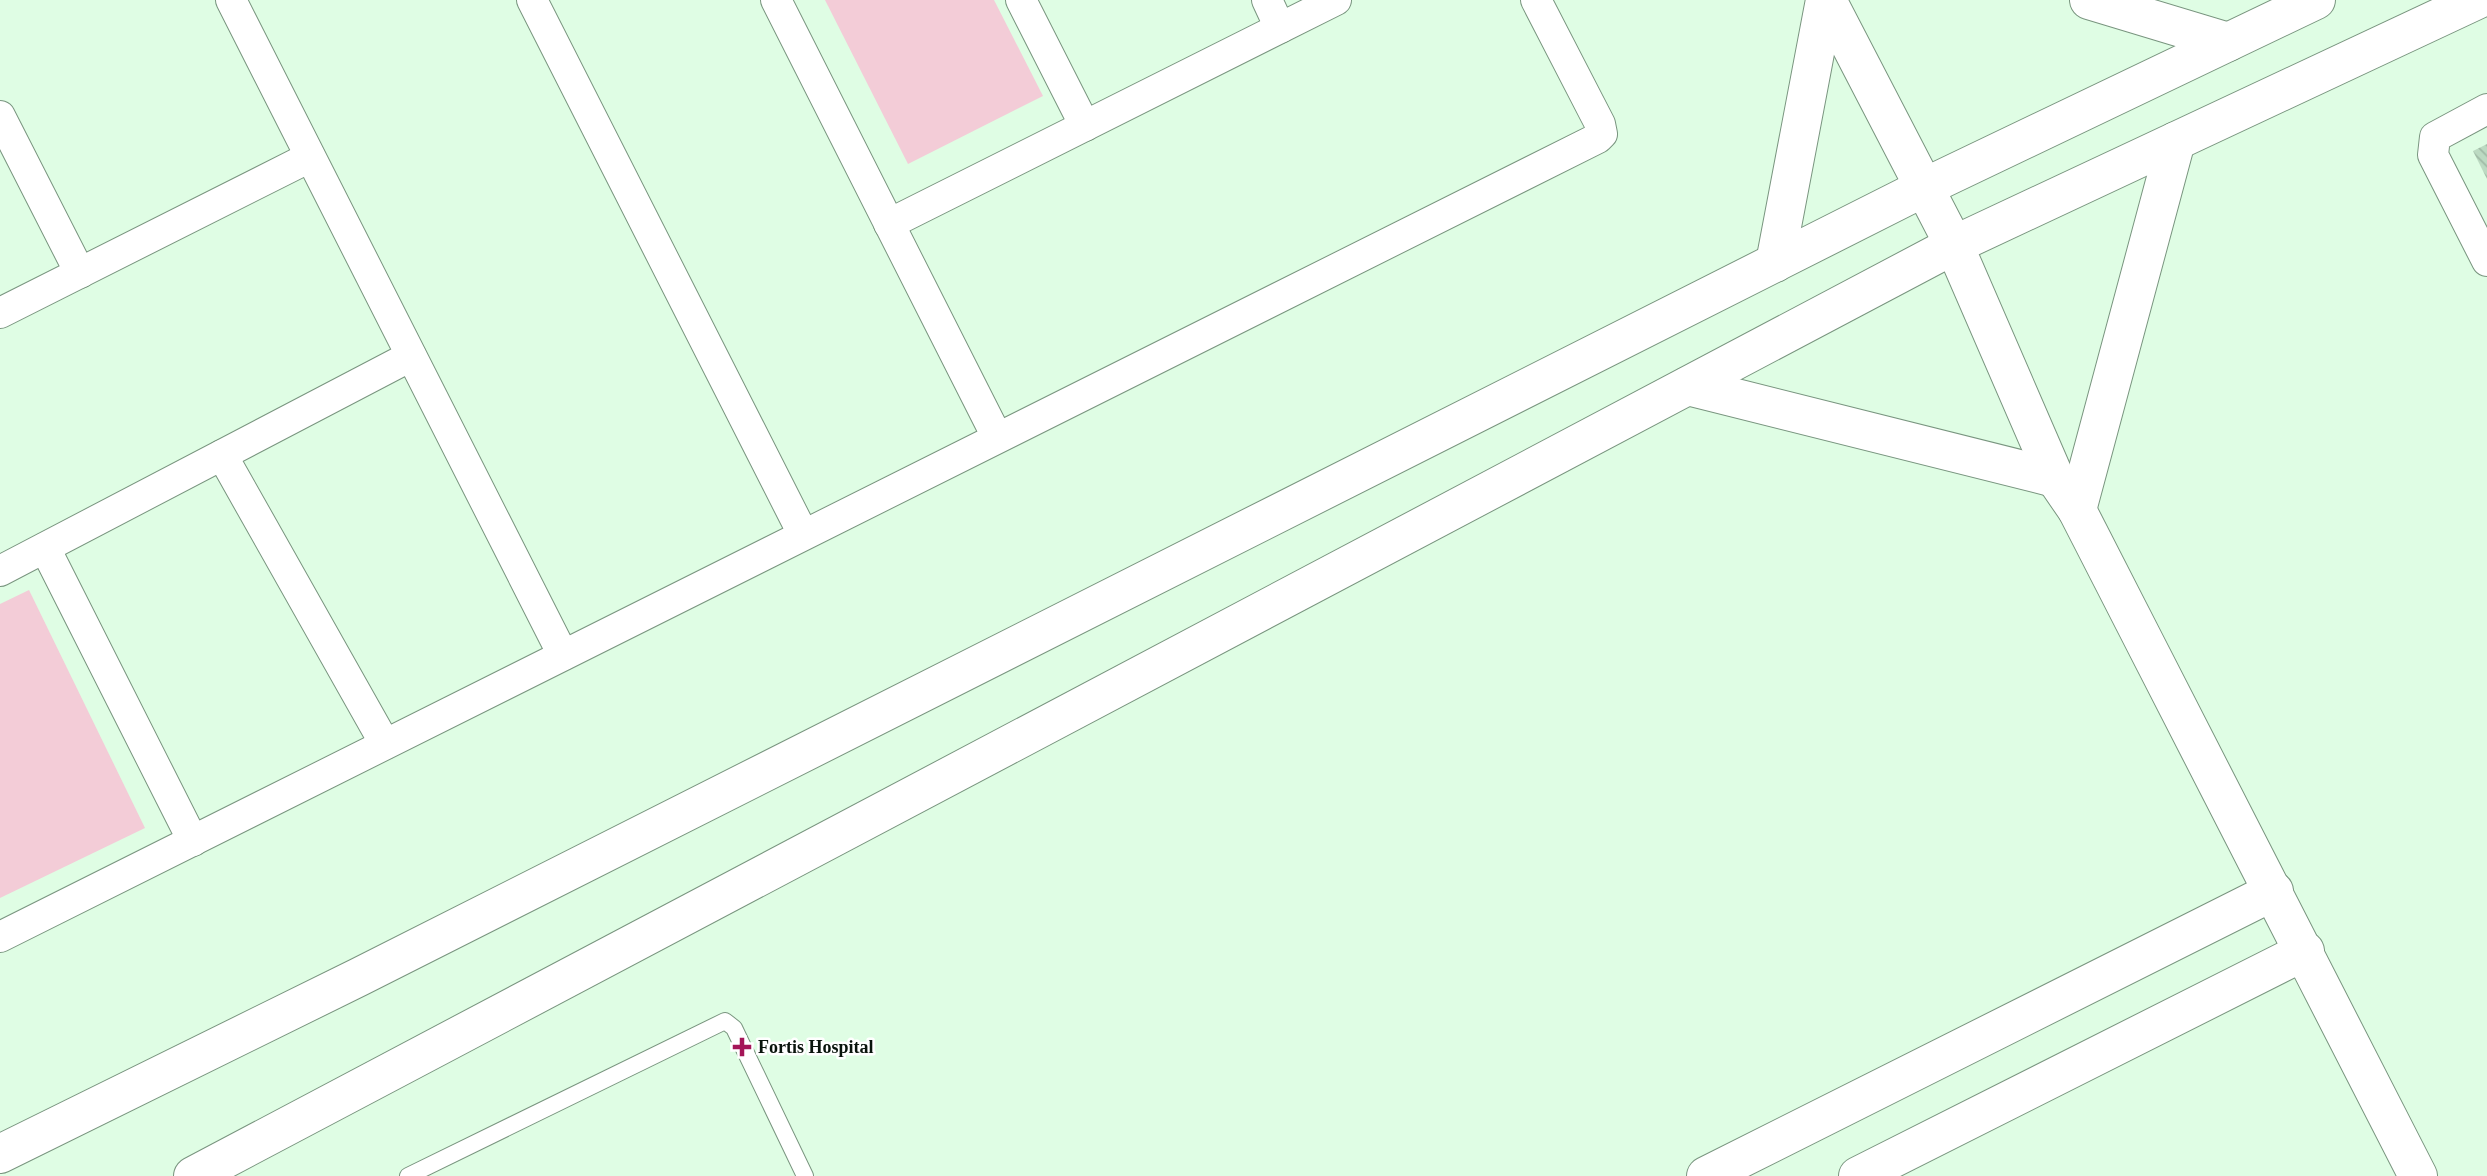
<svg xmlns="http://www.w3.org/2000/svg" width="2487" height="1176" font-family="Georgia,serif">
	<defs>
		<pattern id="building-back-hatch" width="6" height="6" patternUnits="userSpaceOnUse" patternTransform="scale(1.75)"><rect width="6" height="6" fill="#bcdac2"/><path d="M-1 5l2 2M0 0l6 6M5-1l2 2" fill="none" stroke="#a0baa6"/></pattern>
	</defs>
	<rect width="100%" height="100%" fill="#dffde4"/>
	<g fill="#f3ccd7">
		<path d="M825 0H994L1043 96 908 164Z"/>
		<path d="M29 590 145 828 0 898V604Z"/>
	</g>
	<path fill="url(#building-back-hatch)" d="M2487 144V179L2473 151Z"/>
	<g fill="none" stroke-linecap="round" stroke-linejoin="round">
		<defs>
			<path id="service" d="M408 1176 725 1021 734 1028 805 1176"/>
			<g id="minor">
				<path d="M231 0 563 655"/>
				<path d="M532 0 803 534"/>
				<path d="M776 0 997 437"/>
				<path d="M1021 0 1085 126"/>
				<path d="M1267 0 1280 28"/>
				<path d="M2487 109 2435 137 2433 155 2487 261"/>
				<path d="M0 116 80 273"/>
				<path d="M889 224 1336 0"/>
				<path d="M0 313 310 157"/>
				<path d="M222 455 385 744"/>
				<path d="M45 548 193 841"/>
				<path d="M0 571 411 356"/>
				<path d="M0 937 1598 138 1602 134 1600 124 1536 0"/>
			</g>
			<g id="tertiary">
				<path d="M1706 1176 2274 891"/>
				<path d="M1858 1176 2305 951"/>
			</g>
			<g id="secondary">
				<path d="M1827 0 1954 245 2055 478 2077 510 2143 639 2418 1176"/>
				<path d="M2089 0 2228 42"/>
				<path d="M1775 263 1825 0"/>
				<path d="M1688 386 2055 478"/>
				<path d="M2077 510 2176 141"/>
				<path d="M0 1154 359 977 1923 188 2316 0"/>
				<path d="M193 1176 1954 245 2477 0"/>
			</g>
		</defs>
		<use href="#service" stroke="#79957f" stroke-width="18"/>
		<use href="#minor" stroke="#79957f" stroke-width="32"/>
		<use href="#tertiary" stroke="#79957f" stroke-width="40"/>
		<use href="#secondary" stroke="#79957f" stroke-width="40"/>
		<use href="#service" stroke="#fff" stroke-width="16"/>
		<use href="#minor" stroke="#fff" stroke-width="30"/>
		<use href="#tertiary" stroke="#fff" stroke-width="38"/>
		<use href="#secondary" stroke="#fff" stroke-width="38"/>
	</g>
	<path fill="#a41558" stroke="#fff" stroke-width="2.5" d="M738.5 1036.5h7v7h7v7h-7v7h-7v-7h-7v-7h7z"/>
	<g text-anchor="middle" stroke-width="5" stroke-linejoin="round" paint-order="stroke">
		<g font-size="18" font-weight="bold" fill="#09140c" stroke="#fff" text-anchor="start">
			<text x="758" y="1053">Fortis Hospital</text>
		</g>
	</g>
</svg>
